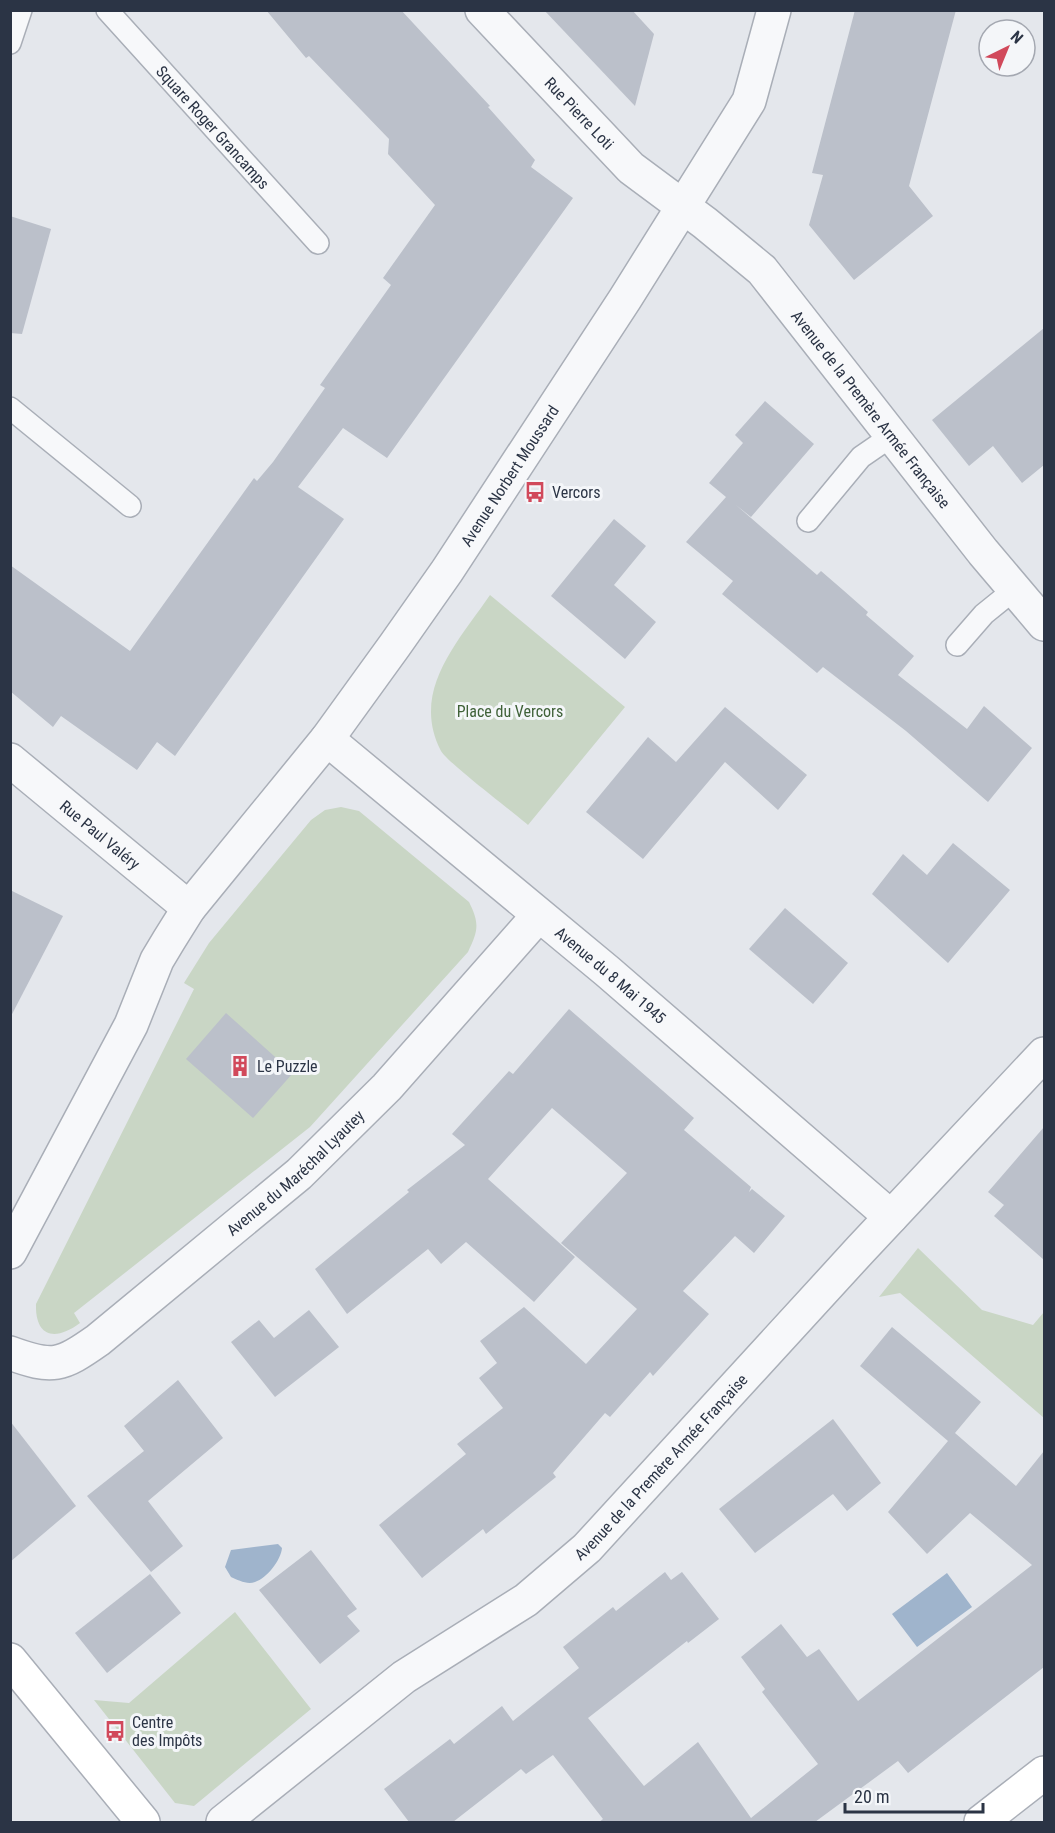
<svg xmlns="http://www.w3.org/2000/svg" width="1055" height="1833" font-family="'Roboto Condensed',sans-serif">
	<rect width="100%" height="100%" fill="#e4e7ec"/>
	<g fill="#c9d6c5">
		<path d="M490 595 625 707 528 825C513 812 447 762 441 751 410 691 458 642 490 595Z"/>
		<path d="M341 807 359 811 469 902C480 924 478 931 468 952L310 1127 74 1313 80 1323C56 1341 35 1338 36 1304L194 989 184 983 209 943 311 820 325 810Z"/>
		<path d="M918 1248 982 1310 1033 1325 1044 1312V1418L900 1293 879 1297Z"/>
		<path d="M235 1612 311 1709 194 1806 175 1803 94 1700 129 1703Z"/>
	</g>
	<g fill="#9fb4cc">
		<path d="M278 1544 282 1548C281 1560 267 1578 255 1582 247 1585 238 1580 231 1577L225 1567 231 1550Z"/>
		<path d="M947 1573 972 1607 917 1647 892 1614Z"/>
	</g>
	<g fill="#bbc0ca">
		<path d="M266 10H401L490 106 488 107 535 160 531 167 573 198 387 458 343 428 298 487 344 519 175 756 157 742 137 770 61 716 53 727 10 691V565L130 651 254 478 257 481 273 462 325 388 320 385 391 285 383 278 435 205 388 154 389 139 309 56 306 58Z"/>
		<path d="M544 10H632L654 34 635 106Z"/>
		<path d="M855 10H956L909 186 933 216 854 280 809 225 823 175 812 173Z"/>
		<path d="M10 216 51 229 22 334 10 333Z"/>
		<path d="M1044 328V465L1022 483 993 446 969 466 932 420Z"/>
		<path d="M765 401 814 444 751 517 736 505 817 575 821 571 843 590 868 612 866 615 914 656 898 675 967 729 984 706 1032 748 988 802 906 731 823 667 817 673 722 594 733 581 686 542 726 497 709 483 743 443 735 435Z"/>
		<path d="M614 519 646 546 614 585 656 622 625 659 551 596Z"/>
		<path d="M725 707 807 775 778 810 725 762 643 859 586 812 648 737 676 762Z"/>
		<path d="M953 843 1010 890 948 963 872 894 903 854 927 875Z"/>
		<path d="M10 890 63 916 10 1018Z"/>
		<path d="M785 908 848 963 813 1004 749 949Z"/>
		<path d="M569 1009 694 1118 684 1130 751 1187 749 1192 752 1189 785 1216 754 1253 735 1236 683 1291 709 1314 653 1376 650 1372 610 1417 605 1413 553 1473 556 1477 486 1534 483 1529 422 1578 379 1525 466 1454 457 1444 503 1408 479 1378 497 1363 480 1341 524 1307 586 1364 637 1309 561 1243 627 1173 552 1108 488 1179 575 1257 534 1302 466 1242 441 1264 428 1249 347 1314 315 1269 409 1192 407 1190 465 1145 452 1134 509 1071 513 1074Z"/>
		<path d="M226 1013 293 1073 253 1118 186 1059Z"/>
		<path d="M1044 1127V1260L994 1216 1004 1205 988 1192Z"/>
		<path d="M309 1310 339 1347 275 1397 231 1342 259 1320 274 1338Z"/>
		<path d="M892 1327 981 1402 955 1433 1016 1486 1044 1451V1667L908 1773 898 1761 815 1822H599L603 1819 553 1755 526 1774 521 1769 453 1822H409L384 1789 450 1739 454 1744 502 1706 513 1721 579 1668 563 1647 613 1607 616 1611 665 1572 671 1580 682 1572 719 1619 688 1643 687 1641 588 1718 644 1786 698 1742 751 1818 818 1764 762 1692 765 1689 741 1657 781 1624 807 1657 819 1649 858 1701 1032 1565 970 1513 927 1554 888 1512 948 1441 860 1366Z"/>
		<path d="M178 1380 223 1438 148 1501 183 1546 151 1572 87 1496 144 1451 124 1426Z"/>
		<path d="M833 1419 881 1483 847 1511 833 1494 755 1553 719 1509Z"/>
		<path d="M10 1421 76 1506 10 1562Z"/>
		<path d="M311 1550 357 1609 347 1616 360 1631 320 1664 259 1590Z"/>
		<path d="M150 1574 181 1613 107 1673 75 1633Z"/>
	</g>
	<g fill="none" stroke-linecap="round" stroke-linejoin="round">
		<defs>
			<g id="lane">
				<path id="s1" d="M107 10 318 243"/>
				<path d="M10 43 21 10"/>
				<path d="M10 408 130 506"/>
				<path d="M808 521 861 457 893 435"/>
				<path d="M957 645 984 614 1015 589"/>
			</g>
			<g id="street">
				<path id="s2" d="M482 10 631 168 705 223 762 270 983 552 1044 624"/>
				<path id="s3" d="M327 739 607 971 891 1217"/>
				<path id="s4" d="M10 760 189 908"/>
				<path id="s5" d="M10 1252 131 1025 157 960 169 940 189 908 327 739 395 645 447 571 625 299 749 101 774 10"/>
				<path id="s6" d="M10 1353C53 1369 61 1366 98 1340L299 1174 387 1087 538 916"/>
				<path id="s7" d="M223 1822 404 1677 526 1600 587 1548 861 1249 1044 1054"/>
			</g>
			<g id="secondary">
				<path d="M10 1660 143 1822"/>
				<path d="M981 1822 1044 1773"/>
			</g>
		</defs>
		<use href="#lane" stroke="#a9aeb7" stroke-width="24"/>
		<use href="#street" stroke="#a9aeb7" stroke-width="36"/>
		<use href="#secondary" stroke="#a9aeb7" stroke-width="36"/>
		<use href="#lane" stroke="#f7f8fa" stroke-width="21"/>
		<use href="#street" stroke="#f7f8fa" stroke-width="33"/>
		<use href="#secondary" stroke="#fff" stroke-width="33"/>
	</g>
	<defs>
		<symbol id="bus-bare" viewBox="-9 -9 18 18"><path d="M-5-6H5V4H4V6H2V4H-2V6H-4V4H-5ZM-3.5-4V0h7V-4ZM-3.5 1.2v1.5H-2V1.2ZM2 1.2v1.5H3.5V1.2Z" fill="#d1495b" stroke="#f4f6f9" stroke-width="2.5" paint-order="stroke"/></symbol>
		<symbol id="building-bare" viewBox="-9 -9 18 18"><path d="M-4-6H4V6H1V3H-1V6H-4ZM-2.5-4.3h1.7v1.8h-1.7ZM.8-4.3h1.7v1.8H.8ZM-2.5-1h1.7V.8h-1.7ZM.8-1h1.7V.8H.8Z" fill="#d1495b" stroke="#f4f6f9" stroke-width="2.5" paint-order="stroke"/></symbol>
	</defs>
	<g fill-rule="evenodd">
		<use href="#bus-bare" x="520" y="477" width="30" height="30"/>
		<use href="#building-bare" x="225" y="1051" width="30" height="30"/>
		<use href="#bus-bare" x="100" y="1716" width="30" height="30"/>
	</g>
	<g text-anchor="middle" stroke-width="6" stroke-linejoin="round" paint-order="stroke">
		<g font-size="16" fill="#2b3445" stroke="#f4f6f9">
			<text dy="6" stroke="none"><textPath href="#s2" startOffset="142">Rue Pierre Loti</textPath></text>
			<text dy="6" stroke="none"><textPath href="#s1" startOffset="158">Square Roger Grancamps</textPath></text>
			<text dy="6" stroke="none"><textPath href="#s2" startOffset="560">Avenue de la Premère Armée Française</textPath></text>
			<text dy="6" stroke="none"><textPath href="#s5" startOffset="927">Avenue Norbert Moussard</textPath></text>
			<text dy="6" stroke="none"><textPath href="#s4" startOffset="117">Rue Paul Valéry</textPath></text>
			<text dy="6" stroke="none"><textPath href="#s3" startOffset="369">Avenue du 8 Mai 1945</textPath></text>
			<text dy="6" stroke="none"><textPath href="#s6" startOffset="354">Avenue du Maréchal Lyautey</textPath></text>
			<text dy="6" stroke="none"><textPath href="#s7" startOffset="566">Avenue de la Premère Armée Française</textPath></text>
		</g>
		<g font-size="16" fill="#2b3445" stroke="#f4f6f9" text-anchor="start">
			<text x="552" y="498">Vercors</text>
			<text x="257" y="1072">Le Puzzle</text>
			<text x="132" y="1728">Centre<tspan x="132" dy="18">des Impôts</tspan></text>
		</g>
		<g font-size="16" fill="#3f6138" stroke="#f4f6f9">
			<text x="510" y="717">Place du Vercors</text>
		</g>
	</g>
	<rect width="1055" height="1833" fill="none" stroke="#2b3445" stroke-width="24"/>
	<g transform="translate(1007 48) rotate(43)"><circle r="28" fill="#f4f6f9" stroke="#a4a8b1" stroke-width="1.5"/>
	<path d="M0-4.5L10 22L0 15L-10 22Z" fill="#d1495b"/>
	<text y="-9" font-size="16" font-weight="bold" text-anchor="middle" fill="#2b3445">N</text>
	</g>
	<path d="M845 1803v9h138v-9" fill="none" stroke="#2b3445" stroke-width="3"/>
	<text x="854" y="1803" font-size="18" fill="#2b3445" stroke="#f4f6f9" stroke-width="4.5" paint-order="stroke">20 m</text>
</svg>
